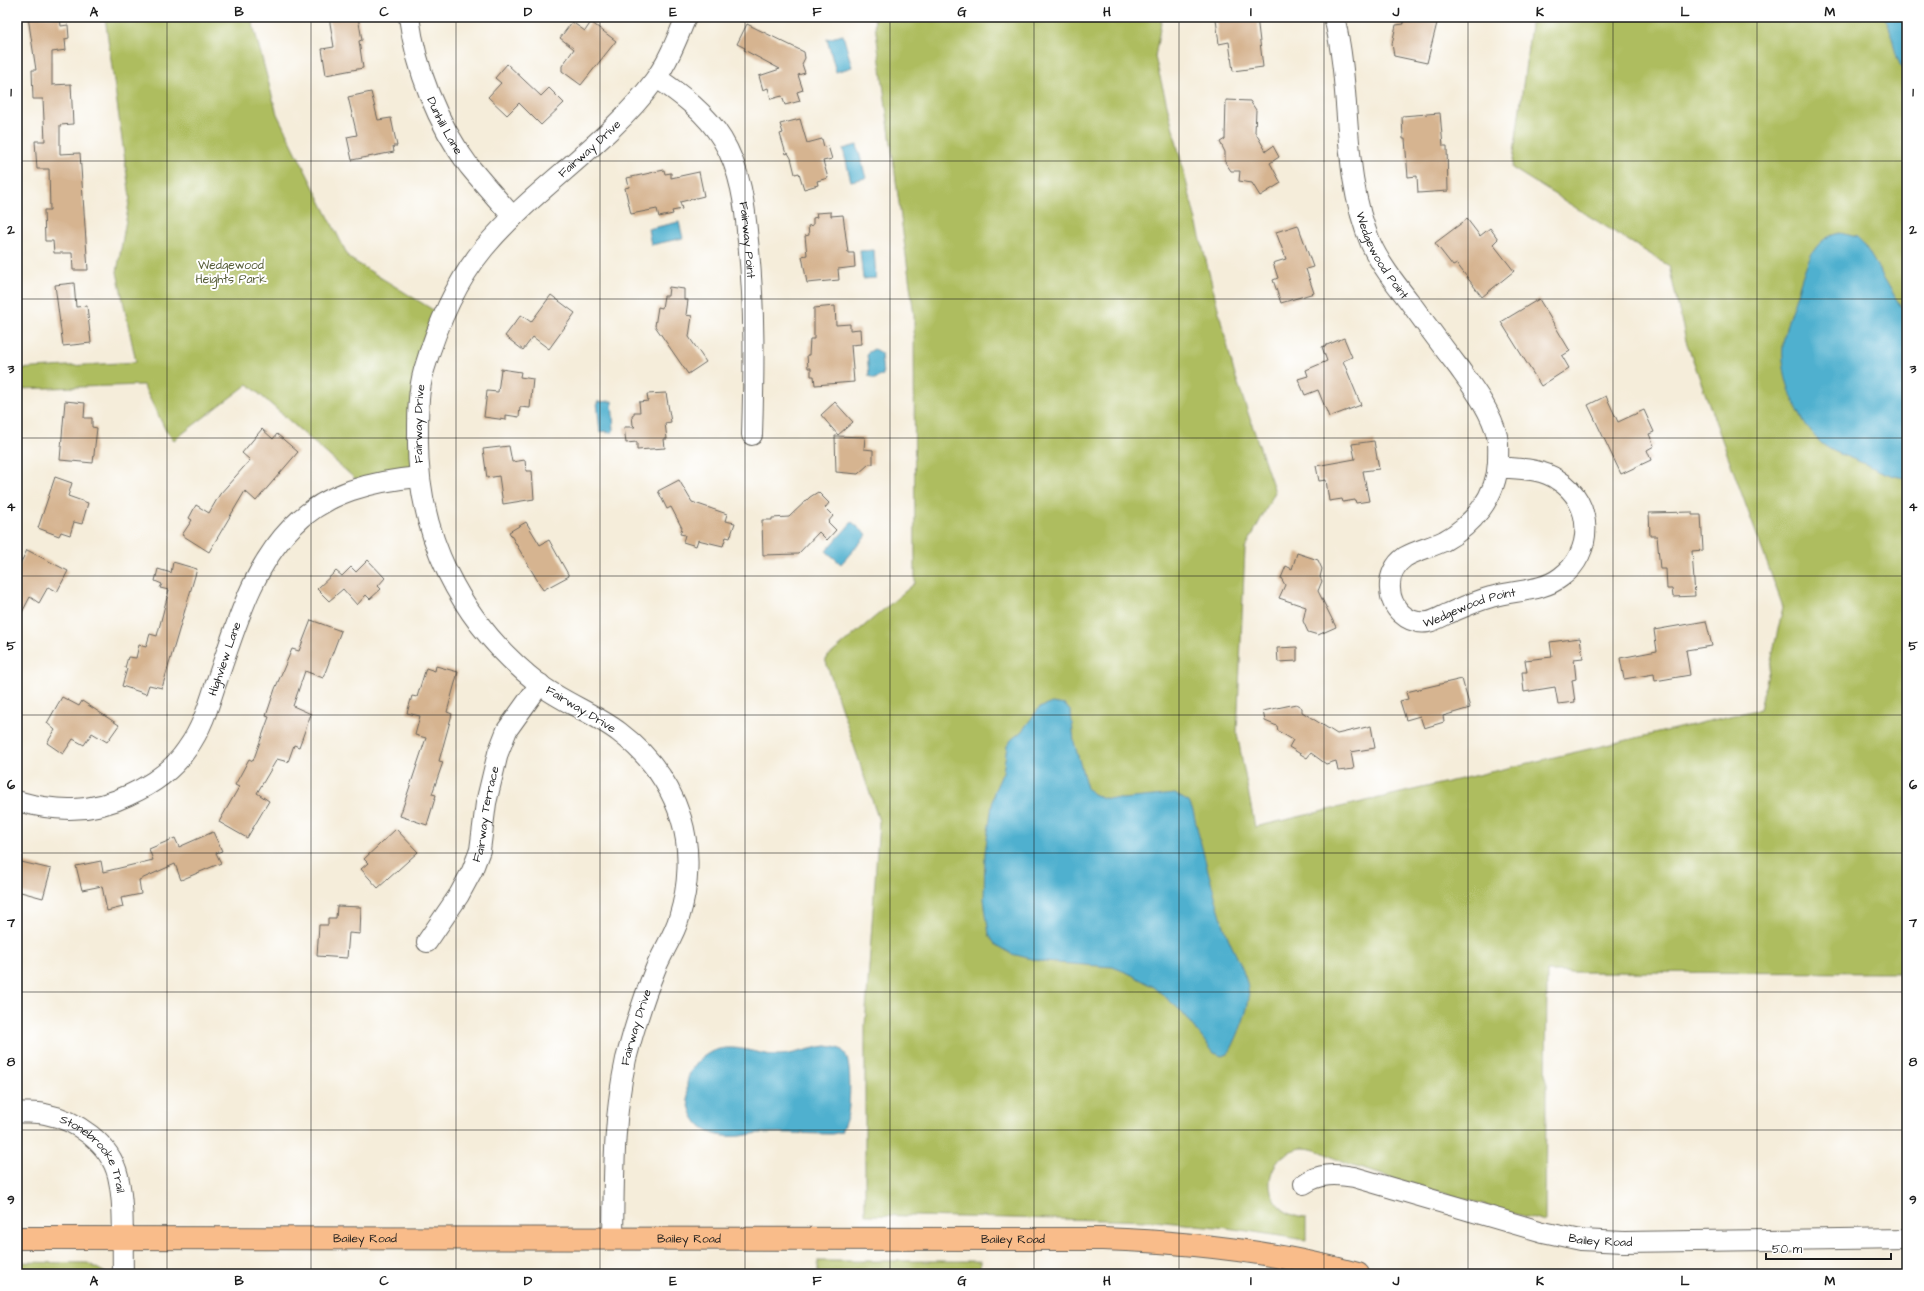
<svg xmlns="http://www.w3.org/2000/svg" width="1924" height="1291" font-family="'Architects Daughter',sans-serif">
	<rect width="100%" height="100%" fill="#fff"/>
	<filter id="ink" filterUnits="userSpaceOnUse"><feTurbulence type="fractalNoise" baseFrequency=".025" numOctaves="2"/><feDisplacementMap in="SourceGraphic" scale="8" xChannelSelector="R" yChannelSelector="G"/><feConvolveMatrix kernelMatrix="1 2 1 2 8 2 1 2 1" color-interpolation-filters="sRGB"/></filter>
	<filter id="wash" filterUnits="userSpaceOnUse"><feTurbulence type="fractalNoise" baseFrequency=".012" numOctaves="4" result="noise"/><feDisplacementMap in="SourceGraphic" scale="16" xChannelSelector="R" yChannelSelector="G"/><feGaussianBlur stdDeviation="0.9" result="paint"/><feColorMatrix in="noise" values="0 0 0 0 0 0 0 0 0 0 0 0 0 0 0 0 0 1.4 0 .05"/><feComposite in="paint" operator="in"/></filter>
	<g filter="url(#wash)">
		<rect width="100%" height="100%" fill="#f5edda"/>
		<g fill="#aebd5f" stroke="#656c3e">
			<path d="M105 17H251L277 114 349 258 443 316 433 342 419 477 362 485 248 384 174 440 166 431 143 385 17 389V369L136 362 117 272 130 197Z"/>
			<path d="M874 17H1162L1155 57 1234 372 1275 492 1245 549 1237 733 1255 827 1760 709 1783 607 1686 341 1669 266 1512 168 1532 17H1907V973L1547 972 1545 1222C1480 1205 1415 1184 1349 1165 1335 1160 1320 1148 1304 1148 1288 1149 1275 1160 1271 1175 1265 1198 1284 1217 1306 1218V1240L1228 1228 1153 1221 865 1215V1026L879 821 825 659 915 583 914 315Z"/>
			<rect x="818" y="1261" width="162" height="13"/>
			<path d="M17 1262 88 1263 107 1274H17Z"/>
		</g>
		<g fill="#50b0cf" stroke="#366676">
			<path d="M1884 17H1907V71C1893 66 1895 31 1884 17Z"/>
			<path d="M843 35 852 67 836 72 827 39Z"/>
			<path d="M857 145 866 178 851 181 843 149Z"/>
			<path d="M679 222 683 238 651 245 648 229Z"/>
			<path d="M1840 233 1857 237 1864 244 1907 317V478C1889 477 1875 468 1858 461 1846 456 1831 452 1820 442 1798 421 1780 376 1783 346 1784 326 1793 308 1798 290 1806 266 1812 238 1840 233Z"/>
			<path d="M874 250 876 278 863 279 860 251Z"/>
			<path d="M874 349 881 353 883 375 875 379 869 376 867 353Z"/>
			<path d="M612 401 614 430 612 432 607 433V431L600 432 597 402Z"/>
			<path d="M852 522 867 535 841 564 826 551Z"/>
			<path d="M1052 703 1065 705 1071 712 1074 742 1087 788 1093 794 1103 798 1122 799 1175 794 1189 802 1193 811C1202 849 1212 888 1224 926 1231 950 1248 971 1249 997 1249 1009 1235 1044 1228 1054L1223 1056 1214 1053 1180 1010 1154 987 1130 974 1113 967 1044 962 1012 954 995 944 989 935 984 899 985 852 994 792 1003 772 1007 746 1011 740 1022 731 1039 708Z"/>
			<path d="M826 1046C832 1047 840 1047 844 1052 852 1061 850 1102 848 1114 847 1120 843 1126 841 1132L832 1134C809 1134 785 1132 762 1133 755 1133 748 1135 741 1136 705 1139 688 1124 687 1088 686 1072 698 1058 713 1051 733 1043 753 1053 773 1055 792 1056 808 1048 826 1046Z"/>
		</g>
		<g id="blocks">
			<g fill="#d6b490">
				<path d="M28 17H60L61 26 68 25 69 38 65 39 66 50 52 52V85L71 84 73 124 60 125V154L80 153 88 270H73L72 253H54L53 241H45L44 210H50L49 169H37L35 141H45L43 99H33L32 70H36Z"/>
				<path d="M329 17H358L362 40 359 41 363 68 326 75 322 49 334 47Z"/>
				<path d="M1230 17H1257L1263 67 1233 71 1229 42 1219 44 1216 19Z"/>
				<path d="M1402 17H1424L1438 19 1427 63 1394 56 1392 44 1396 25 1404 24Z"/>
				<path d="M572 22 585 31 591 22 616 41 581 85 562 71V66L574 49 560 38Z"/>
				<path d="M747 24 804 52 805 58 802 64 805 73 798 75 803 90 797 92 800 101 785 105 782 96 771 99 768 88 763 90 759 76 780 69 744 50 745 48 737 44Z"/>
				<path d="M507 64 541 96 549 88 564 103 541 125 519 103 507 115 488 97 501 83 495 78Z"/>
				<path d="M371 92 378 120 391 118 397 146H393L394 152 352 160 347 137 357 135 348 97Z"/>
				<path d="M1226 100 1250 101 1256 110 1255 132 1266 151 1273 146 1279 157 1270 163 1281 183 1260 196 1252 183 1239 181 1240 171H1231L1225 162V152L1220 142 1225 139Z"/>
				<path d="M1440 113 1443 146H1447L1448 191 1418 193 1417 176 1408 177 1405 139H1403L1402 116Z"/>
				<path d="M800 119 807 143 822 139 824 147 828 146 832 159 823 161 828 178 817 181 818 185 804 189 799 173 795 174 791 158 788 153 786 154 780 134 783 133 780 124Z"/>
				<path d="M664 170 665 174 671 173V178L699 172 704 196 680 202 682 209 672 211 673 214 659 217 657 209 631 214 625 188 629 187 627 178Z"/>
				<path d="M831 212V216L843 215 848 253H854L855 267 838 269 839 280 807 283 802 256 807 255 805 236 809 235 808 226 813 225V218L817 217 816 213Z"/>
				<path d="M1467 219 1480 236 1490 228 1498 239 1493 244 1514 271 1482 297 1457 264 1453 266 1435 243Z"/>
				<path d="M1298 225 1313 267 1306 269 1314 293 1281 303 1273 280 1278 278 1273 263 1286 259 1276 232Z"/>
				<path d="M74 283 76 307 87 306 91 343 63 346 55 285Z"/>
				<path d="M669 287 684 289V300H688L686 315 692 316 689 337 706 362 688 374 655 326 658 307 662 308 664 296H668Z"/>
				<path d="M551 295 575 313 549 349 533 337 523 350 505 336 521 315 531 322Z"/>
				<path d="M1539 299 1570 351 1562 356 1569 368 1541 386 1501 322Z"/>
				<path d="M835 306 836 325 850 324V330L860 329 861 344 851 345 854 382 815 385 814 376H811V368H808L807 355H809L810 339H814V308Z"/>
				<path d="M1344 338 1352 357 1343 361 1361 405 1329 417 1318 390 1305 395 1298 379 1308 376 1306 370 1327 361 1322 347Z"/>
				<path d="M501 369 521 372 520 377 533 379 530 408 520 407 519 417 506 415V420L484 417 487 391 498 392Z"/>
				<path d="M666 393 671 422 665 423 667 439H664L665 448 637 450V442L626 443 624 427H635L633 425 632 416 634 415V412H640L639 402 648 401 647 394Z"/>
				<path d="M1606 396 1618 422 1644 410 1654 432 1649 434 1654 446 1647 450 1651 460 1621 474 1588 405Z"/>
				<path d="M65 401 85 403 84 418H92V427L97 428 93 463 60 460Z"/>
				<path d="M835 402 853 422 838 435 821 415Z"/>
				<path d="M262 429 273 439 277 434 298 452 256 501 245 491 209 552 182 535 192 520 189 518 196 505 209 513 220 494 250 460 242 453Z"/>
				<path d="M835 436 865 437 864 449 873 450V464H869L858 474 836 472Z"/>
				<path d="M1374 441 1379 469 1363 471 1369 501 1356 503 1355 500 1343 502 1342 499 1329 501 1326 480 1319 481 1316 466 1355 459 1352 444Z"/>
				<path d="M509 446 512 462 525 460 526 471H532L534 499 503 504 499 476 487 478 483 449Z"/>
				<path d="M55 477 72 483 68 496 88 503 82 524 74 522 70 535 61 532 59 536 38 528Z"/>
				<path d="M679 480 692 502 727 514 725 521 735 523 730 538 726 537 723 546 698 540 696 546 683 542 685 535 680 534 682 528 671 507 667 509 658 491Z"/>
				<path d="M818 492 829 503 825 508 833 516 828 522 836 530 827 540 819 532 798 554 763 555 762 520H772V518L789 517 810 497Z"/>
				<path d="M1692 512V515H1701L1703 550 1692 551 1695 596 1673 597 1672 589H1667L1666 569H1660L1657 536H1650L1649 513Z"/>
				<path d="M526 522 540 545 549 540 569 576 543 590 509 532Z"/>
				<path d="M27 550 68 571 57 592 48 587 39 603 30 597 17 622V570Z"/>
				<path d="M1297 553 1318 560 1322 569 1320 577 1322 581 1318 591 1336 627 1318 635 1308 632 1303 621 1306 607 1279 598 1285 585 1281 578 1286 566 1292 569Z"/>
				<path d="M368 560 385 578 378 586 381 589 370 599 366 595 357 605 343 589 329 601 317 589 336 571 342 576 351 567 356 572Z"/>
				<path d="M173 562 197 569 162 688 149 685 146 694 122 686 127 669 125 668 128 657 136 658 139 645 146 647 150 634 157 636 169 590 160 588 162 584 155 581 158 569 171 573Z"/>
				<path d="M311 620 341 631 323 678 305 671 293 706 311 714 299 747 294 745 288 762 277 759 257 793 269 801 247 838 219 822 239 787 235 785 249 759 253 761 269 717 266 716 275 689 292 649 299 651Z"/>
				<path d="M1706 621 1712 646 1686 650 1690 675 1655 681 1654 674 1624 679 1620 658 1657 651 1654 630Z"/>
				<path d="M1580 638 1583 658 1574 659 1576 679 1572 680 1575 702 1558 704 1555 687 1524 692 1522 672H1527L1525 660 1552 657 1550 642Z"/>
				<path d="M1297 647V661L1278 662 1277 648Z"/>
				<path d="M436 666 458 672 447 712 452 714 439 761 443 762 432 794 436 795 427 825 400 816 426 738 415 735 420 716 407 713 412 696 417 697 426 668 435 671Z"/>
				<path d="M1462 679 1470 708 1443 716 1444 722 1424 728 1420 716 1406 720 1400 701 1408 699 1406 692Z"/>
				<path d="M62 697 79 706 82 701 119 725 107 742 92 733 84 745 73 739 63 754 47 743 55 730 47 723Z"/>
				<path d="M1296 704 1302 708V712L1337 734 1371 726 1375 748 1351 752 1354 769 1338 771 1336 761 1326 764 1311 753 1307 758 1289 747 1293 740 1278 731 1277 726 1265 721 1263 711Z"/>
				<path d="M396 829 418 852 378 888 361 869 368 863 364 859Z"/>
				<path d="M213 832 222 851 216 853 221 863 181 880 175 864 139 880 141 894 121 898 123 907 107 911 102 886 82 890 76 866 101 861 103 872 153 860 149 849 175 838 179 847Z"/>
				<path d="M17 861 51 869 43 898 17 891Z"/>
				<path d="M337 906 361 907 360 934 349 933 347 958 317 956 319 925H328V918H336Z"/>
			</g>
		</g>
	</g>
	<g filter="url(#ink)">
		<use href="#blocks" fill-opacity="0" stroke="#68655e" stroke-width="1"/>
		<g fill="none" stroke-linecap="round" stroke-linejoin="round">
			<defs>
				<g id="minor">
					<path id="s1" d="M409 17C416 69 437 123 469 166 483 183 498 200 513 217"/>
					<path id="s2" d="M1334 17C1353 92 1340 171 1371 244 1380 264 1395 283 1409 301 1425 323 1442 346 1459 368 1474 389 1491 411 1497 436 1499 444 1498 454 1498 462 1497 496 1472 526 1444 541 1432 547 1417 550 1405 557 1395 564 1389 576 1390 589 1391 608 1407 625 1428 622 1434 621 1441 617 1447 614 1461 608 1476 601 1491 597 1513 590 1542 592 1561 577 1594 553 1594 502 1558 480 1541 468 1518 469 1498 467"/>
					<path id="s3" d="M657 78C682 95 706 113 722 139 741 170 745 206 748 241 755 306 754 370 752 435"/>
					<path id="s4" d="M17 801C56 812 92 813 129 795 151 785 173 770 187 749 201 730 208 708 215 686 235 630 250 570 292 527 326 492 373 481 419 477"/>
					<path id="s5" d="M427 942 459 895 472 871 480 850 486 803 498 753 507 730 540 684"/>
					<path id="s6" d="M17 1112C26 1113 36 1112 45 1114 76 1120 110 1143 118 1176 125 1207 122 1242 123 1274"/>
					<path id="s7" d="M1304 1184C1319 1173 1337 1174 1354 1177L1543 1232 1581 1240 1624 1242 1907 1238"/>
					<path id="s8" d="M613 1238C614 1179 613 1118 626 1059 634 1029 643 999 655 970 662 952 674 936 679 918 689 886 691 850 681 818 670 784 648 754 619 732 594 713 564 703 539 684 460 622 416 535 418 434 418 413 418 391 424 370 437 326 455 283 484 248 535 187 607 145 654 81 668 62 677 39 686 17"/>
				</g>
				<g id="major">
					<path id="s9" d="M17 1238 1102 1239C1187 1242 1275 1251 1358 1274"/>
				</g>
			</defs>
			<use href="#minor" stroke="#68655e" stroke-width="22"/>
			<use href="#major" stroke="#68655e" stroke-width="24"/>
			<use href="#minor" stroke="#fff" stroke-width="20"/>
			<use href="#major" stroke="#f9bc8a" stroke-width="22"/>
		</g>
	</g>
	<path fill="none" stroke="#1c1c1c" stroke-width="1" stroke-opacity="0.55" d="M167 17V1274M311 17V1274M456 17V1274M600 17V1274M745 17V1274M890 17V1274M1034 17V1274M1179 17V1274M1324 17V1274M1468 17V1274M1613 17V1274M1757 17V1274M17 161H1907M17 299H1907M17 438H1907M17 576H1907M17 715H1907M17 853H1907M17 992H1907M17 1130H1907"/>
	<g text-anchor="middle" stroke-width="4" stroke-linejoin="round" paint-order="stroke">
		<g font-size="12" fill="#1c1c1c" stroke="#fff">
			<text dy="4" stroke="none"><textPath href="#s1" startOffset="115">Dunhill Lane</textPath></text>
			<text dy="4" stroke="none"><textPath href="#s8" startOffset="1268">Fairway Drive</textPath></text>
			<text dy="4" stroke="none"><textPath href="#s3" startOffset="195">Fairway Point</textPath></text>
			<text dy="4" stroke="none"><textPath href="#s2" startOffset="246">Wedgewood Point</textPath></text>
			<text dy="4" stroke="none"><textPath href="#s8" startOffset="932">Fairway Drive</textPath></text>
			<text dy="4" stroke="none"><textPath href="#s2" startOffset="767">Wedgewood Point</textPath></text>
			<text dy="4" stroke="none"><textPath href="#s4" startOffset="288">Highview Lane</textPath></text>
			<text transform="translate(581 709) rotate(31)" y="4">Fairway Drive</text>
			<text dy="4" stroke="none"><textPath href="#s5" startOffset="143">Fairway Terrace</textPath></text>
			<text dy="4" stroke="none"><textPath href="#s8" startOffset="213">Fairway Drive</textPath></text>
			<text dy="4" stroke="none"><textPath href="#s6" startOffset="95">Stonebrooke Trail</textPath></text>
			<text dy="4" stroke="none"><textPath href="#s9" startOffset="672">Bailey Road</textPath></text>
			<text dy="4" stroke="none"><textPath href="#s9" startOffset="348">Bailey Road</textPath></text>
			<text dy="4" stroke="none"><textPath href="#s9" startOffset="996">Bailey Road</textPath></text>
			<text dy="4" stroke="none"><textPath href="#s7" startOffset="307">Bailey Road</textPath></text>
		</g>
		<g font-size="12" fill="#565c37" stroke="#fff">
			<text x="231" y="269">Wedgewood<tspan x="231" dy="14">Heights Park</tspan></text>
		</g>
	</g>
	<rect width="1924" height="1291" fill="none" stroke="#fff" stroke-width="44"/>
	<path d="M1766 1253v6h125v-6" fill="none" stroke="#1c1c1c" stroke-width="2"/>
	<text x="1772" y="1253" font-size="12" fill="#1c1c1c" stroke="#ffffff" stroke-width="3" paint-order="stroke">50 m</text>
	<rect x="22" y="22" width="1880" height="1247" fill="none" stroke="#1c1c1c" stroke-width="1.5"/>
	<g font-size="13" text-anchor="middle" font-weight="bold" fill="#1c1c1c">
		<text x="94" y="16">A</text>
		<text x="239" y="16">B</text>
		<text x="384" y="16">C</text>
		<text x="528" y="16">D</text>
		<text x="673" y="16">E</text>
		<text x="817" y="16">F</text>
		<text x="962" y="16">G</text>
		<text x="1107" y="16">H</text>
		<text x="1251" y="16">I</text>
		<text x="1396" y="16">J</text>
		<text x="1540" y="16">K</text>
		<text x="1685" y="16">L</text>
		<text x="1830" y="16">M</text>
		<text x="11" y="96">1</text>
		<text x="1913" y="96">1</text>
		<text x="11" y="234">2</text>
		<text x="1913" y="234">2</text>
		<text x="11" y="373">3</text>
		<text x="1913" y="373">3</text>
		<text x="11" y="511">4</text>
		<text x="1913" y="511">4</text>
		<text x="11" y="650">5</text>
		<text x="1913" y="650">5</text>
		<text x="11" y="789">6</text>
		<text x="1913" y="789">6</text>
		<text x="11" y="927">7</text>
		<text x="1913" y="927">7</text>
		<text x="11" y="1066">8</text>
		<text x="1913" y="1066">8</text>
		<text x="11" y="1204">9</text>
		<text x="1913" y="1204">9</text>
		<text x="94" y="1285">A</text>
		<text x="239" y="1285">B</text>
		<text x="384" y="1285">C</text>
		<text x="528" y="1285">D</text>
		<text x="673" y="1285">E</text>
		<text x="817" y="1285">F</text>
		<text x="962" y="1285">G</text>
		<text x="1107" y="1285">H</text>
		<text x="1251" y="1285">I</text>
		<text x="1396" y="1285">J</text>
		<text x="1540" y="1285">K</text>
		<text x="1685" y="1285">L</text>
		<text x="1830" y="1285">M</text>
	</g>
</svg>
